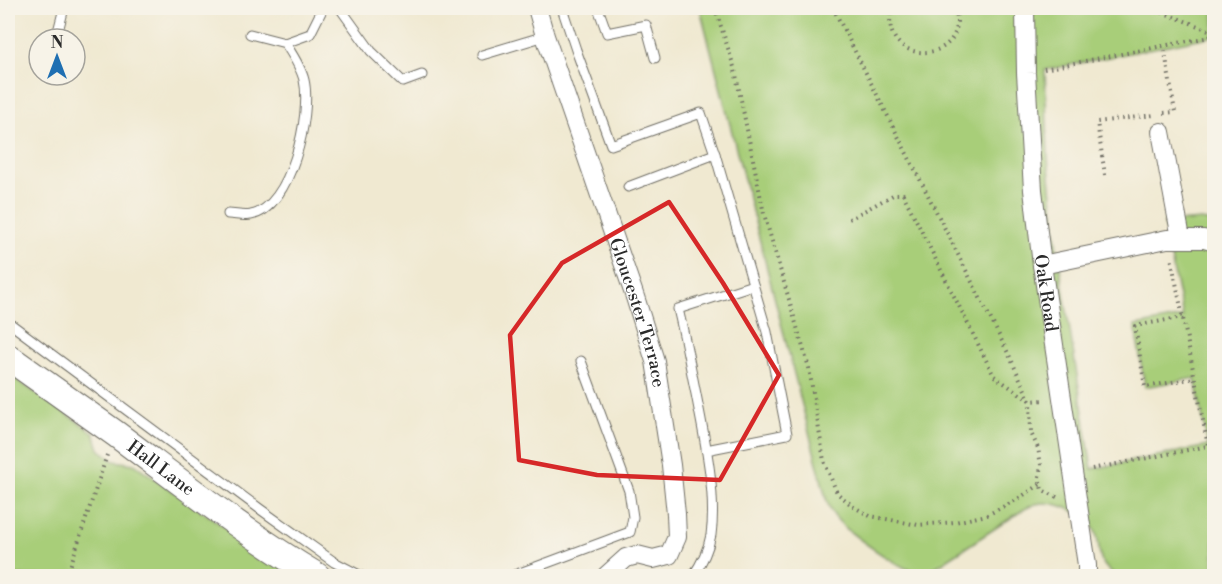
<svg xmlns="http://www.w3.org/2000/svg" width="1222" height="584" font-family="'Libre Bodoni',serif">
	<rect width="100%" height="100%" fill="#f7f3e8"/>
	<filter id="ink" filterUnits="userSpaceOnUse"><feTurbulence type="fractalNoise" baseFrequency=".0167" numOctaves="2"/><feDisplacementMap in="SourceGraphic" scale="12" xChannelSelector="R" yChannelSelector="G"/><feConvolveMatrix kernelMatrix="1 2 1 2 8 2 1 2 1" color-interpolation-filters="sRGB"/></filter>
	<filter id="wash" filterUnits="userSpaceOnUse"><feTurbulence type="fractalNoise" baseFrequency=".008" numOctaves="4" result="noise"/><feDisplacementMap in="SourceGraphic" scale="24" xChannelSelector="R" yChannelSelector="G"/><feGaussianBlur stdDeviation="1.35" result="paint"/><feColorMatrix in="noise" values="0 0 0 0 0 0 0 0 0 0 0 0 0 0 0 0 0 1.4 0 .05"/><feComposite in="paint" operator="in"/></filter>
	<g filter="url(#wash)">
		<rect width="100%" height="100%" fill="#f0e9d1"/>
		<g fill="#a8ce79" stroke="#6a7c52" stroke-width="1.5">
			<path d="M700 8H1214V36L1045 70 1048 158 1059 262 1092 469 1208 446 1195 378 1145 387 1135 326 1183 317 1164 223 1202 220 1214 223V576H1117C1095 563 1102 553 1096 533 1089 514 1055 499 1036 504 1032 505 1027 508 1023 510L936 567C931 569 924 572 918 572 900 570 848 533 836 518 832 514 830 507 827 502Z"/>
			<path d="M8 374 94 433 99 449 114 461 134 464 296 576H8Z"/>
		</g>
	</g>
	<g filter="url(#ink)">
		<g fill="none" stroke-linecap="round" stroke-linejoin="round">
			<defs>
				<g id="lane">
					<path d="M340 8 371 51 403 82 422 75"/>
					<path d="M562 8 576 50 611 145 701 113 715 154 767 332 787 434 706 450"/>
					<path d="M598 8 607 33 646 25 655 58"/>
					<path d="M56 39 64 8"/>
					<path d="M285 43 310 34 323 8"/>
					<path d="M482 55 545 36"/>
					<path d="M628 187 715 154"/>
					<path d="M228 214C235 214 244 217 251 215 291 208 312 114 304 80 301 67 292 54 285 43L250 34"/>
					<path d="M8 322 260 509 334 562 361 576"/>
					<path d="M512 576 630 532 633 517 629 491 581 361"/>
					<path d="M693 576C702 563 708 551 711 535 717 493 704 436 696 394 690 365 685 337 678 309L753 285"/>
				</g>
				<g id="street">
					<path id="s1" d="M537 8 545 36 635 297 655 361 671 465 676 514 677 537 669 555 653 559 637 555 626 558 606 576"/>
					<path id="s2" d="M1025 8 1026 73 1033 190 1042 265 1087 565V576"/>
					<path d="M1161 132 1181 238"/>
					<path d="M1042 265 1167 239H1204L1214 242"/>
				</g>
				<g id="secondary">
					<path id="s3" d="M8 357C44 383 80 408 116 434 182 483 246 534 317 576"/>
				</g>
			</defs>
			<use href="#lane" stroke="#706e65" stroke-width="11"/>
			<use href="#street" stroke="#706e65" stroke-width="20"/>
			<use href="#secondary" stroke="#706e65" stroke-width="28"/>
			<g stroke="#706e65" stroke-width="4" stroke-dasharray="1.5 4.5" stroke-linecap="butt">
				<path d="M715 8 735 70 764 214 809 368 824 461 837 493 854 507 870 516 918 525 955 522 987 515 1016 500 1041 484"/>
				<path d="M833 8 1010 357 1030 401 1031 433 1038 448 1041 465 1039 477 1042 490 1059 498"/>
				<path d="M892 8C876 68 972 66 955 8"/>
				<path d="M1151 8 1214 32"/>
				<path d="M1044 69 1214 36"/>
				<path d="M1164 113 1175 112 1164 46"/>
				<path d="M1105 175 1097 122 1154 115"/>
				<path d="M849 219 895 194H903L994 376 1030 401 1044 400"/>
				<path d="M1183 317 1135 326 1145 387 1195 378"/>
				<path d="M1092 469 1208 446 1171 257"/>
				<path d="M67 576 107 455"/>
			</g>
			<use href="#lane" stroke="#fff" stroke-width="9"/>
			<use href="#street" stroke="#fff" stroke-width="18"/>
			<use href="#secondary" stroke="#fff" stroke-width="26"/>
		</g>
	</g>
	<path fill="none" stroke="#d62828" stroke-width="4.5" stroke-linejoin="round" d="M669 202 723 283 779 375 720 480 597 475 519 460 510 335 562 263Z"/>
	<g text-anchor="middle" stroke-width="4.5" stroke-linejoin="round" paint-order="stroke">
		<g font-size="18" fill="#2b2b2b" stroke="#f7f3e8">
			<text dy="6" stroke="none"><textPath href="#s2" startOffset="286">Oak Road</textPath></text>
			<text dy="6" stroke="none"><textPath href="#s1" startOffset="321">Gloucester Terrace</textPath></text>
			<text dy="6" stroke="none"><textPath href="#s3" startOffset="189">Hall Lane</textPath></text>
		</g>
	</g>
	<rect width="1222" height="584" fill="none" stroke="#f7f3e8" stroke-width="30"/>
	<g transform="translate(57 57)"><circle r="28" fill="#f7f3e8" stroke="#a5a39c" stroke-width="1.5"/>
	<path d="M0-4.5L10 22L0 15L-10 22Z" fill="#1f6fb2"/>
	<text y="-9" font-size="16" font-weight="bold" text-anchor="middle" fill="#2b2b2b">N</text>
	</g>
</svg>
